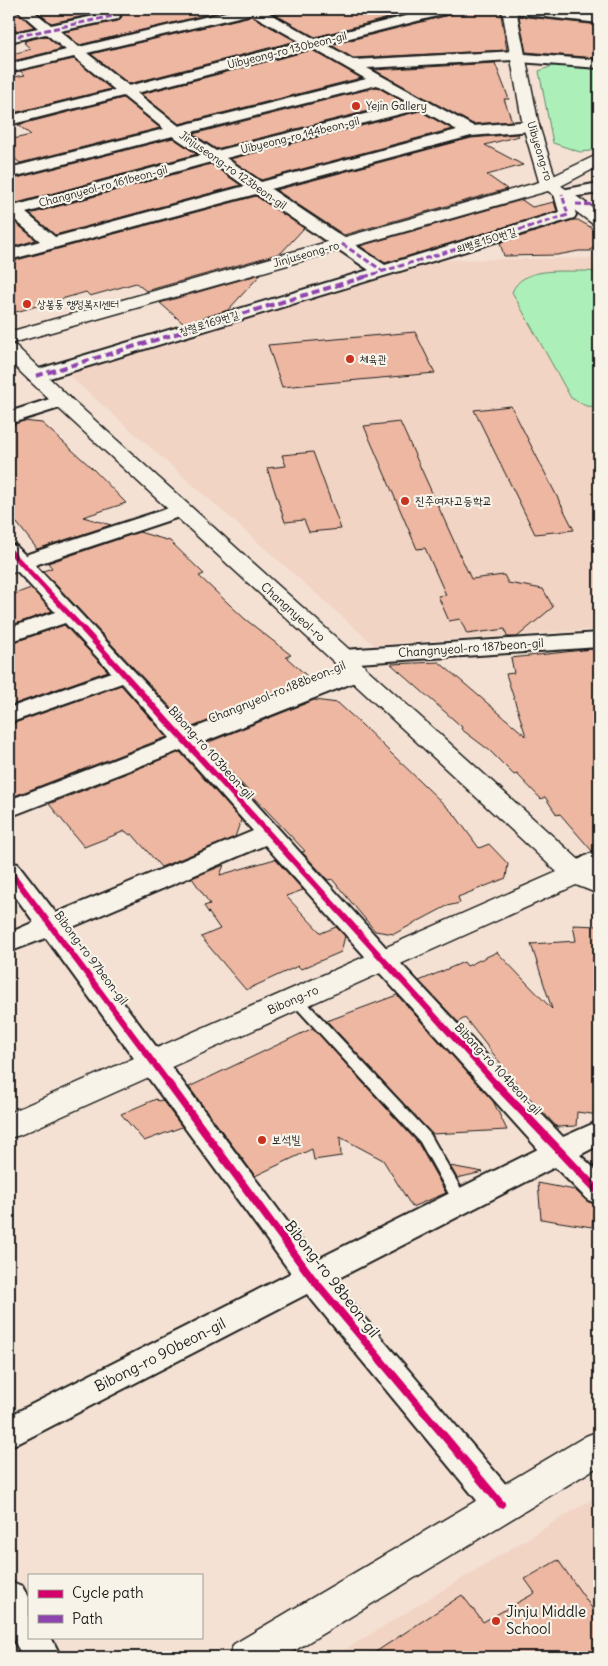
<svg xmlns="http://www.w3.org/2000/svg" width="608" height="1666" font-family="Delius,'Poor Story',sans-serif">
	<rect width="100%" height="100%" fill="#f4e1d3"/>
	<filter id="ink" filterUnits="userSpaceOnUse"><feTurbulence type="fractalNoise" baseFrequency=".02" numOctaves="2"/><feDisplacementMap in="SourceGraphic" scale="10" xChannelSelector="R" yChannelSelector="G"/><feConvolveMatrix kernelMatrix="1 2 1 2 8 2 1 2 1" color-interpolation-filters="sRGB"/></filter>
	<g filter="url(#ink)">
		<g fill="#f2d4c4">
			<path d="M599 258V629L374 645 65 372 444 260Z"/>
			<path d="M599 1495V1657H333L556 1521Z"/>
		</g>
		<g fill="#acefb9" stroke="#64866a">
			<path d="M555 65 599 68V150L580 152 553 143 539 71Z"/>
			<path d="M584 271 599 272V407L586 406 571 398 512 292C523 266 560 272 584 271Z"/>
		</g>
		<g fill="#edb7a1" stroke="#1c1c1c">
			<path d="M9 9H14L34 27 11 32 9 30Z"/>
			<path d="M34 9H231L79 45 64 32 118 21 122 17 120 12 113 10 51 23Z"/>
			<path d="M265 9H302L404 14 315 37Z"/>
			<path d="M457 9H500L507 50 353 58 331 45 453 14Z"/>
			<path d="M251 16 296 41 129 84 91 54Z"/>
			<path d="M519 16 599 25V50L595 58 526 52Z"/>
			<path d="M46 36 62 49 9 62V55L31 49 24 43 26 42 24 41Z"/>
			<path d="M312 50 361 78 179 124 141 94Z"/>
			<path d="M74 59 111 89 9 114V78L25 75 20 71Z"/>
			<path d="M495 63 509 99H504L512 121 473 124 374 70Z"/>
			<path d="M377 87 404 102 216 149 193 134Z"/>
			<path d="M123 98 160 128 20 163 9 154V140L31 135 18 125Z"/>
			<path d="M420 111 452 129 261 180 230 159Z"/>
			<path d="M518 134 519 136 485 145 523 165 487 175 507 189 344 235 276 190 471 138Z"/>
			<path d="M173 138 197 154 17 203 9 200V180Z"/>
			<path d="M211 164 241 185 55 235 30 214Z"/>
			<path d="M256 196 304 228 281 253 146 291 136 283 90 296 86 292 9 314V262Z"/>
			<path d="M522 200 532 207 554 202 557 211 385 263 360 246Z"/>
			<path d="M9 217 36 240 9 248Z"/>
			<path d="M573 220H578L599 232 596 248 591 249V251H579L557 255 504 256 500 243Z"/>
			<path d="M261 274 228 310 184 324 160 303Z"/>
			<path d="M415 332 435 373 282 387 268 345Z"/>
			<path d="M511 406 574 530 535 534 474 410Z"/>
			<path d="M23 421 42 423 92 468 126 503 83 517 111 525 37 549 17 523 9 526V426Z"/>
			<path d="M400 422 471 579 504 575 508 583 543 589 553 607 517 637H507L505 629 467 634 460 619 449 621 438 596 446 595 425 548 417 549 364 426Z"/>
			<path d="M313 452 341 529 309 532 304 520 285 522 267 468 286 466 282 455Z"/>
			<path d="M139 532 170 541 204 574 199 576 245 619 291 655 286 657 307 676 306 683 190 728 43 571 52 568 48 563Z"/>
			<path d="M31 588 52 611 9 626V596Z"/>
			<path d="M64 625 108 671 9 706V644Z"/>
			<path d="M592 649 599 653V849L592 851 560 814 557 815 545 797 541 799 517 774 514 775 489 750 461 729 462 727 391 664 439 662 526 736 506 674 514 673 511 658Z"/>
			<path d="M121 685 167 737 9 798V725Z"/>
			<path d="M314 700 338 703 361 724 455 815 479 848 489 844 508 864 506 878 458 897 460 903 447 906 394 934 375 931 332 879 328 880 302 852 305 851 204 744Z"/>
			<path d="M180 752 241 820 235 837 161 867 132 834 130 835 125 831 84 847 49 804Z"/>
			<path d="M275 859 303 890 286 896 321 933 336 927 345 936 341 952 301 969 298 966 246 990 201 937 220 929 204 906 210 904 192 878 224 865 220 875Z"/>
			<path d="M573 925 599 926V1115L577 1112 576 1126 557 1127 520 1088 465 1018 458 1022 419 981 464 962 467 966 497 952 552 1009 531 944 576 941Z"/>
			<path d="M397 995 493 1101 507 1130 432 1134 327 1021Z"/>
			<path d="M313 1028 418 1143 446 1193 412 1207 383 1160 340 1137 341 1156 314 1160 312 1149 255 1176 189 1087Z"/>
			<path d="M156 1099 158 1101 162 1100 182 1127 144 1141 121 1114Z"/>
			<path d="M450 1166 483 1172 457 1178Z"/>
			<path d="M538 1183 575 1190 587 1201 594 1204 592 1227 541 1219Z"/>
			<path d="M558 1560 599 1618V1657H368L462 1595 483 1622 535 1593 525 1579Z"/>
		</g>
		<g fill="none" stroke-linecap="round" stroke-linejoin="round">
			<defs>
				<path id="service" d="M295 993 300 995 430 1134 468 1201 465 1205 460 1207 455 1205 420 1142 290 1001 288 998 290 995Z"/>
				<g id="minor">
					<path d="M16 9H31L51 25 113 12 118 13 120 16 118 19 60 31 79 47 238 9H262L315 39 433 9H455L453 12 326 44 353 60 518 51 525 54 599 60V68L519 62 513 60 367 68 473 126 531 121 536 123 539 126 536 129 531 131 471 136 271 189 385 265 559 212 554 194 556 191 599 183V193L571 197 576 215 574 218 43 380 36 382 29 380 27 376 29 372 369 270 256 194 9 260V250L40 241 9 215V202L17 205 201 155 173 136 9 178V168L164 129 123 96 9 125V116L115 90 74 57 9 72V64L66 50 46 34 9 42V34L38 28ZM251 14 301 42 129 86 87 53ZM312 48 366 79 179 126 137 93ZM377 85 409 103 216 151 188 133ZM420 109 457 130 261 182 226 158ZM211 162 245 186 55 237 26 213Z"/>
					<path d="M503 9H544L599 15V23L510 13Z"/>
					<path d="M62 395 69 397 72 401 69 405 9 424V412Z"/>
					<path d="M181 504 188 506 191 510 188 514 35 565 189 730 349 668 357 666 365 668 368 673 365 678 201 743 391 953 563 1137 599 1121V1145L580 1155 599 1173V1204L588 1200 555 1167 333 1281 513 1493 518 1504 513 1515 501 1519 489 1515 307 1294 21 1442 9 1446V1416L291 1273 46 938 9 952V933L34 922 9 888V862L18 864 56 913 253 831 181 750 9 817V800L170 738 122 683 9 723V708L111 672 65 623 9 642V628L55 612 17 571 9 573V544L16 546 25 555ZM265 845 538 1149 316 1260 68 929Z"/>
					<path d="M599 633V647L343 664 335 662 332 657 335 652 343 650Z"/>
					<path d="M599 851V871C588 879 581 884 568 880L564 874C571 863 586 854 599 851Z"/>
					<path d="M9 1581 22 1586 29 1599V1637H51L61 1657H23L9 1632Z"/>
				</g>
				<g id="tertiary">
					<path d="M502 9H516L539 126 557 183 599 212V225L593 224 540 185 523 126Z"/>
					<path d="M9 344 16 346 69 397 352 652 366 668 587 867 599 873V894L576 885 20 1135 9 1138V1113L557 872 348 678 334 662 55 405 9 361Z"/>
					<path d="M599 1431V1466L284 1657H228L234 1644 586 1436Z"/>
				</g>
				<path id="secondary" d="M599 154V166L555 189 9 344V332L543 181Z"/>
			</defs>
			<use href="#service" stroke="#1c1c1c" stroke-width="4"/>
			<use href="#minor" stroke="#1c1c1c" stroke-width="4"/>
			<use href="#tertiary" stroke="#1c1c1c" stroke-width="3"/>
			<use href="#secondary" stroke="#1c1c1c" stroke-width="3"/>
			<use href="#service" fill="#f7f3e8" fill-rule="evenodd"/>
			<use href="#minor" fill="#f7f3e8" fill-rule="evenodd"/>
			<use href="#tertiary" fill="#f7f3e8" fill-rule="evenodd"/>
			<use href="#secondary" fill="#f7f3e8" fill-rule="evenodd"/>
			<g stroke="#8e44ad" stroke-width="3" stroke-dasharray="6 3" stroke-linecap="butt">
				<path d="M9 38 113 16"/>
				<path d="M576 204 599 205"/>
				<path d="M342 244 383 271"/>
				<path d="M364 277 568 215 562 194"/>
			</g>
			<path stroke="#8e44ad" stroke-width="4" stroke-dasharray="8 4" stroke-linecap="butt" d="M36 376 368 276"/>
			<defs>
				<path id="cycleway-far2" d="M9 550 85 631"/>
				<g id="cycleway-far1">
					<path d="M84 630 497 1085"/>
					<path d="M9 870 170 1085"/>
				</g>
				<g id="cycleway">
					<path d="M169 1084 312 1278 501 1504"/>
					<path d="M496 1084 599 1192"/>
				</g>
			</defs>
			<use href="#cycleway-far2" stroke="#f7f3e8" stroke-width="8"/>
			<use href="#cycleway-far1" stroke="#f7f3e8" stroke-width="9"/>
			<use href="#cycleway" stroke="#f7f3e8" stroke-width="11"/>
			<use href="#cycleway-far2" stroke="#d6006c" stroke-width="5"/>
			<use href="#cycleway-far1" stroke="#d6006c" stroke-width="6"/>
			<use href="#cycleway" stroke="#d6006c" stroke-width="8"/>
		</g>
	</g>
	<g fill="#c8321e" stroke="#f7f3e8" stroke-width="2">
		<circle cx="356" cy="106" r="5"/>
		<circle cx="27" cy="304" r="5"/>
		<circle cx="350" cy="359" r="5"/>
		<circle cx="405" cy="501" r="5"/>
		<circle cx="262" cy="1140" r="5"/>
		<circle cx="496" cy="1621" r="5"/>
	</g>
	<g text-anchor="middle" stroke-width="4.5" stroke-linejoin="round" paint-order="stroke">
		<g font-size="11" fill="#1c1c1c" stroke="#f7f3e8">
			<text transform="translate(287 50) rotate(-14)" y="4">Uibyeong-ro 130beon-gil</text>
			<text transform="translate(300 135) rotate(-14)" y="4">Uibyeong-ro 144beon-gil</text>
			<text transform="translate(540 151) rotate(73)" y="4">Uibyeong-ro</text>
			<text transform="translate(233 170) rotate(35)" y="4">Jinjuseong-ro 123beon-gil</text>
			<text transform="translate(103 186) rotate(-15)" y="4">Changnyeol-ro 161beon-gil</text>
			<text transform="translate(486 240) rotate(-17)" y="4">의병로150번길</text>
			<text transform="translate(306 254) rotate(-16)" y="4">Jinjuseong-ro</text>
			<text transform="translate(209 323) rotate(-17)" y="4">창렬로169번길</text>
		</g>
		<g font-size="11" fill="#1c1c1c" stroke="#f7f3e8" text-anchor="start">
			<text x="366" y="110">Yejin Gallery</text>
			<text x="37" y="308">상봉동 행정복지센터</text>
			<text x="360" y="363">체육관</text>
		</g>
		<g font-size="12" fill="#1c1c1c" stroke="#f7f3e8" text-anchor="start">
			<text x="415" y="505">진주여자고등학교</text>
			<text x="272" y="1144">보석빌</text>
		</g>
		<g font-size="12" fill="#1c1c1c" stroke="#f7f3e8">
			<text transform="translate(293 612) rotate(42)" y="4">Changnyeol-ro</text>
			<text transform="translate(471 648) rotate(-4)" y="4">Changnyeol-ro 187beon-gil</text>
			<text transform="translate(277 692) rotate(-22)" y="4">Changnyeol-ro 188beon-gil</text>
			<text transform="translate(211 753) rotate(48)" y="4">Bibong-ro 103beon-gil</text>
			<text transform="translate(91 958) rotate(53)" y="4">Bibong-ro 97beon-gil</text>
			<text transform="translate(293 1000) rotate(-24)" y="4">Bibong-ro</text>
			<text transform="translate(498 1069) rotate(47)" y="4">Bibong-ro 104beon-gil</text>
		</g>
		<g font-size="15" fill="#1c1c1c" stroke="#f7f3e8">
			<text transform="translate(332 1279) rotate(52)" y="5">Bibong-ro 98beon-gil</text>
			<text transform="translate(160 1355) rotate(-27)" y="5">Bibong-ro 90beon-gil</text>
		</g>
		<g font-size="15" fill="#1c1c1c" stroke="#f7f3e8" text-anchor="start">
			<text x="506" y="1617">Jinju Middle<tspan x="506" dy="17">School</tspan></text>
		</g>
	</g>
	<rect width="608" height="1666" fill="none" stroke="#f7f3e8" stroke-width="30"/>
	<rect x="15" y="15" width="578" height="1636" fill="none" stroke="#1c1c1c" stroke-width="2" filter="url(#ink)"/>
	<rect x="28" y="1574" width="175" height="65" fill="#f7f3e8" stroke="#9f9d96"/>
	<rect x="38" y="1590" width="25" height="8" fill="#d6006c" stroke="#9f9d96"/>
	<text x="72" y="1598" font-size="15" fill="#1c1c1c">Cycle path</text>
	<rect x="38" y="1615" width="25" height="8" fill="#8e44ad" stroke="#9f9d96"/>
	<text x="72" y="1624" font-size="15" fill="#1c1c1c">Path</text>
</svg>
